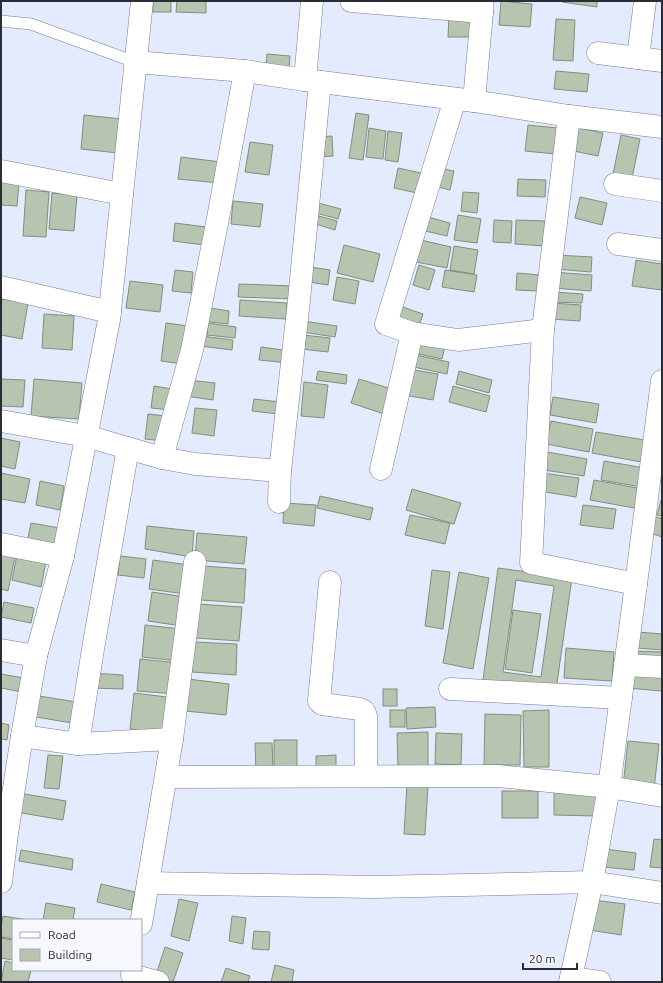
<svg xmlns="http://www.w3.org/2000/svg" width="663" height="983" font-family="Ubuntu,sans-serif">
	<rect width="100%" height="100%" fill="#e5ebfe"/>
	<g fill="#b7c5b0" stroke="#808e7b" fill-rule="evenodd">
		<rect x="153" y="1" width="18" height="11"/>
		<path d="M177 1H206V13L176 12Z"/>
		<path d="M501 1 532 4 530 27 499 25Z"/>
		<path d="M562 1H597V7L562 2Z"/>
		<path d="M449 14 474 15 473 37H448Z"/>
		<path d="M556 19 575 20 573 61 553 60Z"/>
		<path d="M267 54 290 56 289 69 266 67Z"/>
		<path d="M556 71 589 74 587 92 554 89Z"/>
		<path d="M356 113 369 115 363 160 349 158Z"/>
		<path d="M84 115 122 119 118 153 81 149Z"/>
		<path d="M528 125 558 128 555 154 525 151Z"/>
		<path d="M574 127 603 133 598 156 569 150Z"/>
		<path d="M369 128 386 131 383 159 366 157Z"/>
		<path d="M388 131 402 133 398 162 385 160Z"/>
		<path d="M621 135 640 139 631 183 612 179Z"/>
		<path d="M332 136 333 156 318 157 317 137Z"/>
		<path d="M250 142 273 145 269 175 245 172Z"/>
		<path d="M181 157 221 162 219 183 178 179Z"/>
		<path d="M398 168 421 173 417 193 394 188Z"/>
		<path d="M438 168 454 171 450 190 434 186Z"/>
		<path d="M518 179 546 180 545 197 517 196Z"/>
		<path d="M1 182 19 183 17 206 1 205Z"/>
		<path d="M26 190 49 192 46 237 23 236Z"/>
		<path d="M463 192 479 193 477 213 461 211Z"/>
		<path d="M52 193 77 195 74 231 49 229Z"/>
		<path d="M580 197 607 203 602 225 575 218Z"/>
		<path d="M233 201 263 204 260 227 231 224Z"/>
		<path d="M318 203 341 209 338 219 316 213Z"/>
		<path d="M315 215 337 221 335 230 312 223Z"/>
		<path d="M458 215 481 219 477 243 454 240Z"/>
		<path d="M428 217 450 223 447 236 425 231Z"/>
		<path d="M494 220 512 221 511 243 493 242Z"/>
		<path d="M516 220 545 221 544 246 515 244Z"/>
		<path d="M175 223 206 227 204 245 173 241Z"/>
		<path d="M421 240 451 247 447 268 416 262Z"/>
		<path d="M344 245 380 254 373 282 337 273Z"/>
		<path d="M454 246 478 250 474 274 450 270Z"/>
		<path d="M556 255 592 257 591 272 555 269Z"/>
		<path d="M636 260 662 264V290L632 286Z"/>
		<path d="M419 265 435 270 429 290 413 285Z"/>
		<path d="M304 266 330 270 328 285 302 281Z"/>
		<path d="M175 270 193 272 191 293 172 291Z"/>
		<path d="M445 270 477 275 474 292 442 287Z"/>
		<path d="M553 272 592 275 591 291 552 288Z"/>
		<path d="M517 273 540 275 539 291 516 290Z"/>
		<path d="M337 277 359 281 355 304 333 300Z"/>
		<path d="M130 281 163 285 160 312 126 308Z"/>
		<path d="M239 284 293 286V299L238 297Z"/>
		<path d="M553 292 583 294 582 303 553 302Z"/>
		<path d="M2 299 28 303 22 339 1 335V304Z"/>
		<path d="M240 300 287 303 286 319 239 316Z"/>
		<path d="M551 303 581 305 580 321 550 319Z"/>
		<path d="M397 305 423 314 418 329 391 320Z"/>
		<path d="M204 307 229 311 228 324 202 321Z"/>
		<path d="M44 314 74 316 72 350 42 348Z"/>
		<path d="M303 321 337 326 335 337 302 332Z"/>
		<path d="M166 323 188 326 183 364 161 361Z"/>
		<path d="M208 323 236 327 235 338 207 335Z"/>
		<path d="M303 335 330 338 328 352 301 349Z"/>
		<path d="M201 336 233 340 232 350 200 346Z"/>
		<path d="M417 339 445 346 442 359 414 353Z"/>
		<path d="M261 347 291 351 289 363 259 360Z"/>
		<path d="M411 354 449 362 447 374 409 366Z"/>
		<path d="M409 369 438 374 433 400 404 395Z"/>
		<path d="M318 371 347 375 346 384 316 380Z"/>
		<path d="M459 371 492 380 489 393 456 384Z"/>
		<path d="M1 379 25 380 23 407 1 406Z"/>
		<path d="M34 379 82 383 79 419 31 416Z"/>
		<path d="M359 379 392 389 384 414 351 403Z"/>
		<path d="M187 380 215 383 213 400 185 396Z"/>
		<path d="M304 382 328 385 324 418 301 416Z"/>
		<path d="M154 386 173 389 171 410 151 408Z"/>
		<path d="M453 386 490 396 486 412 449 402Z"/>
		<path d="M553 397 599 404 596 423 550 415Z"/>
		<path d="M254 399 280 402 278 414 252 411Z"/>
		<path d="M195 408 217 410 214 436 192 433Z"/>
		<path d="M148 414 166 416 163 441 145 439Z"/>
		<path d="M551 421 593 429 589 452 546 444Z"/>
		<path d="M596 432 651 441 647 463 592 453Z"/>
		<path d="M1 438 20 442 15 469 1 466Z"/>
		<path d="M547 452 587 459 584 476 544 470Z"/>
		<path d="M604 461 645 468 642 487 601 480Z"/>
		<path d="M1 473 30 479 25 503 1 499Z"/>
		<path d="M542 473 579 478 576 497 539 491Z"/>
		<path d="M594 480 643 489 640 509 590 500Z"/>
		<path d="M40 481 64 486 60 510 36 505Z"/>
		<path d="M412 489 461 503 454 524 406 510Z"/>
		<path d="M320 496 373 508 370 520 317 508Z"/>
		<path d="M661 500H662V516L657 515Z"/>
		<path d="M284 503 316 505 314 526 283 523Z"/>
		<path d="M583 505 616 509 613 529 580 525Z"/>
		<path d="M410 515 450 523 445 544 405 535Z"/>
		<path d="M651 515 662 519V537L645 531Z"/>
		<path d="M31 523 60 528 56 548 27 543Z"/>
		<path d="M147 526 194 531 192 557 145 549Z"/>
		<path d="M197 533 247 537 244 564 195 560Z"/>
		<path d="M1 554 15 557 8 591 1 589Z"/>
		<path d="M17 555 46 561 41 587 12 580Z"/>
		<path d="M120 556 146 559 144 578 118 575Z"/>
		<path d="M153 560 189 565 185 594 149 589Z"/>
		<path d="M203 566 246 569 244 603 201 600Z"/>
		<path d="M498 568 572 578 556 690 483 680ZM516 580 554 586 541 677 503 672Z"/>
		<path d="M432 570 450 572 443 629 425 626Z"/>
		<path d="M459 572 489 578 473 669 443 663Z"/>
		<path d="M152 592 186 597 182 626 148 621Z"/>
		<path d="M4 602 34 608 31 623 1 617Z"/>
		<path d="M198 604 242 607 239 641 196 638Z"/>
		<path d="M513 610 541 614 532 673 505 669Z"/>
		<path d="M145 625 182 629 178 661 142 657Z"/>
		<path d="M638 632 662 634V650L637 648Z"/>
		<path d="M194 642 237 644 236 675 192 672Z"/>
		<path d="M566 648 614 652 612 681 564 678Z"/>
		<path d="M637 651 662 652V662H636Z"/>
		<path d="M140 659 179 663 177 694 137 691Z"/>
		<path d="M629 669 662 671V691L627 688Z"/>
		<path d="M91 673 123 675V689L91 688Z"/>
		<path d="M1 674 24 678 22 692 1 688Z"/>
		<path d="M188 679 229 684 226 715 185 711Z"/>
		<rect x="383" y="689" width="14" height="17"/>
		<path d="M134 693 175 698 171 734 130 729Z"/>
		<path d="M33 695 82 703 78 724 30 716Z"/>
		<path d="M435 707 436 727 407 729 406 708Z"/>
		<rect x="390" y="710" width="15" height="17"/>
		<path d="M549 710V767H524L523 711Z"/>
		<path d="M485 714 521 715 520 765H484Z"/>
		<path d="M1 723 9 725 7 740 1 739Z"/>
		<path d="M428 732V768L398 769 397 733Z"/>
		<path d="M436 733 462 734 461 765 435 764Z"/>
		<rect x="274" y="740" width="23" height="31"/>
		<path d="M628 741 659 744 654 789 623 786Z"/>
		<path d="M255 743H272L273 771 256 772Z"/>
		<path d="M48 755 63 756 59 789 44 788Z"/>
		<path d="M336 755V772L316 773V756Z"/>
		<path d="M407 784 428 786 425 835 404 834Z"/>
		<path d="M554 790 596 791 595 816 554 815Z"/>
		<rect x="502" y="791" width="36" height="27"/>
		<path d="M19 793 66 801 63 820 16 812Z"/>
		<path d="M654 839 662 840V868L650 867Z"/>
		<path d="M605 849 636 853 634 870 603 867Z"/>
		<path d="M21 850 73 859 72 870 19 861Z"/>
		<path d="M101 884 135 892 131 910 97 902Z"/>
		<path d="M179 899 198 903 189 941 171 936Z"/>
		<path d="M593 900 625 904 621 935 589 930Z"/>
		<path d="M46 903 75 908 73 920H43Z"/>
		<path d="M3 916 28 920H13V939L1 937V927Z"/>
		<path d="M232 916 246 918 243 944 229 941Z"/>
		<path d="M254 931 270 932 269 950 252 949Z"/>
		<path d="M1 938 13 940V960L1 958Z"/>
		<path d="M165 947 183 953 173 982H166L155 978Z"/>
		<path d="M5 961 13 963V970H31L28 982H1Z"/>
		<path d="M275 965 294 970 292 982H271Z"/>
		<path d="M226 968 250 976 248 982H221Z"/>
	</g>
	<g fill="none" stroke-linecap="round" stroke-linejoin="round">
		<defs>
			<path id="service" d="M1 21 31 24 135 62"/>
			<g id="minor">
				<path d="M351 1 482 12V1"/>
				<path d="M598 53 662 61"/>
				<path d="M638 58 645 1"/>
				<path d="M135 62 245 71 305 80 474 101 569 116 662 127"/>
				<path d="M305 80 312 1"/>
				<path d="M455 99 386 324 412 333 458 340 543 330"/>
				<path d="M474 101 482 12"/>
				<path d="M569 116 543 330 531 563 636 584"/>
				<path d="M1 171 122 194"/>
				<path d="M615 184 662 191"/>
				<path d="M618 244 662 250"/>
				<path d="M1 287 110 312"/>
				<path d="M1 421 86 436 162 458 195 464 280 471"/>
				<path d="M162 458 192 350 219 213 245 71"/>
				<path d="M381 469 412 333"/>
				<path d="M279 502 280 471 299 300 320 82"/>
				<path d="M1 544 63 556"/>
				<path d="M330 582 319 701 322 704 360 709 364 711 366 716V776"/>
				<path d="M1 650 36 656"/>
				<path d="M625 665 662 667"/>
				<path d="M450 689 621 698"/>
				<path d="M22 736 78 744 172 739"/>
				<path d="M78 744 93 649 128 448"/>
				<path d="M166 777 498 776 609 787 662 796"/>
				<path d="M1 882 7 834 22 736 36 656 63 556 109 320 142 1"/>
				<path d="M148 883 374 887 592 882 662 893"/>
				<path d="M141 924 172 739 195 562"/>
				<path d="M132 975 158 982"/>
				<path d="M571 978 600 982"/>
				<path d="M570 982 592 882 609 787 636 584 662 381"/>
			</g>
		</defs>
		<use href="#service" stroke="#767c92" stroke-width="12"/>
		<use href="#minor" stroke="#767c92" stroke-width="23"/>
		<use href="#service" stroke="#fff" stroke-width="11"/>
		<use href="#minor" stroke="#fff" stroke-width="22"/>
	</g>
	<rect width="663" height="983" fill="none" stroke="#2a2d35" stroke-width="4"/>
	<rect x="12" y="919" width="130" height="52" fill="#f7f8fd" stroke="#a5a7ad"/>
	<rect x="20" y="932" width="20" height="6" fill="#ffffff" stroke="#a5a7ad"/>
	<text x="48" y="939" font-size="12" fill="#2a2d35">Road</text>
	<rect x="20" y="949" width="20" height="12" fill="#b7c5b0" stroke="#a5a7ad"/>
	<text x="48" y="959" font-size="12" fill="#2a2d35">Building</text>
	<path d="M523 963v6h54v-6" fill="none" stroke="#2a2d35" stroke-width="2"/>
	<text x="529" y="963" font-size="12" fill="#2a2d35" stroke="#f7f8fd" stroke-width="3" paint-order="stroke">20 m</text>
</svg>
